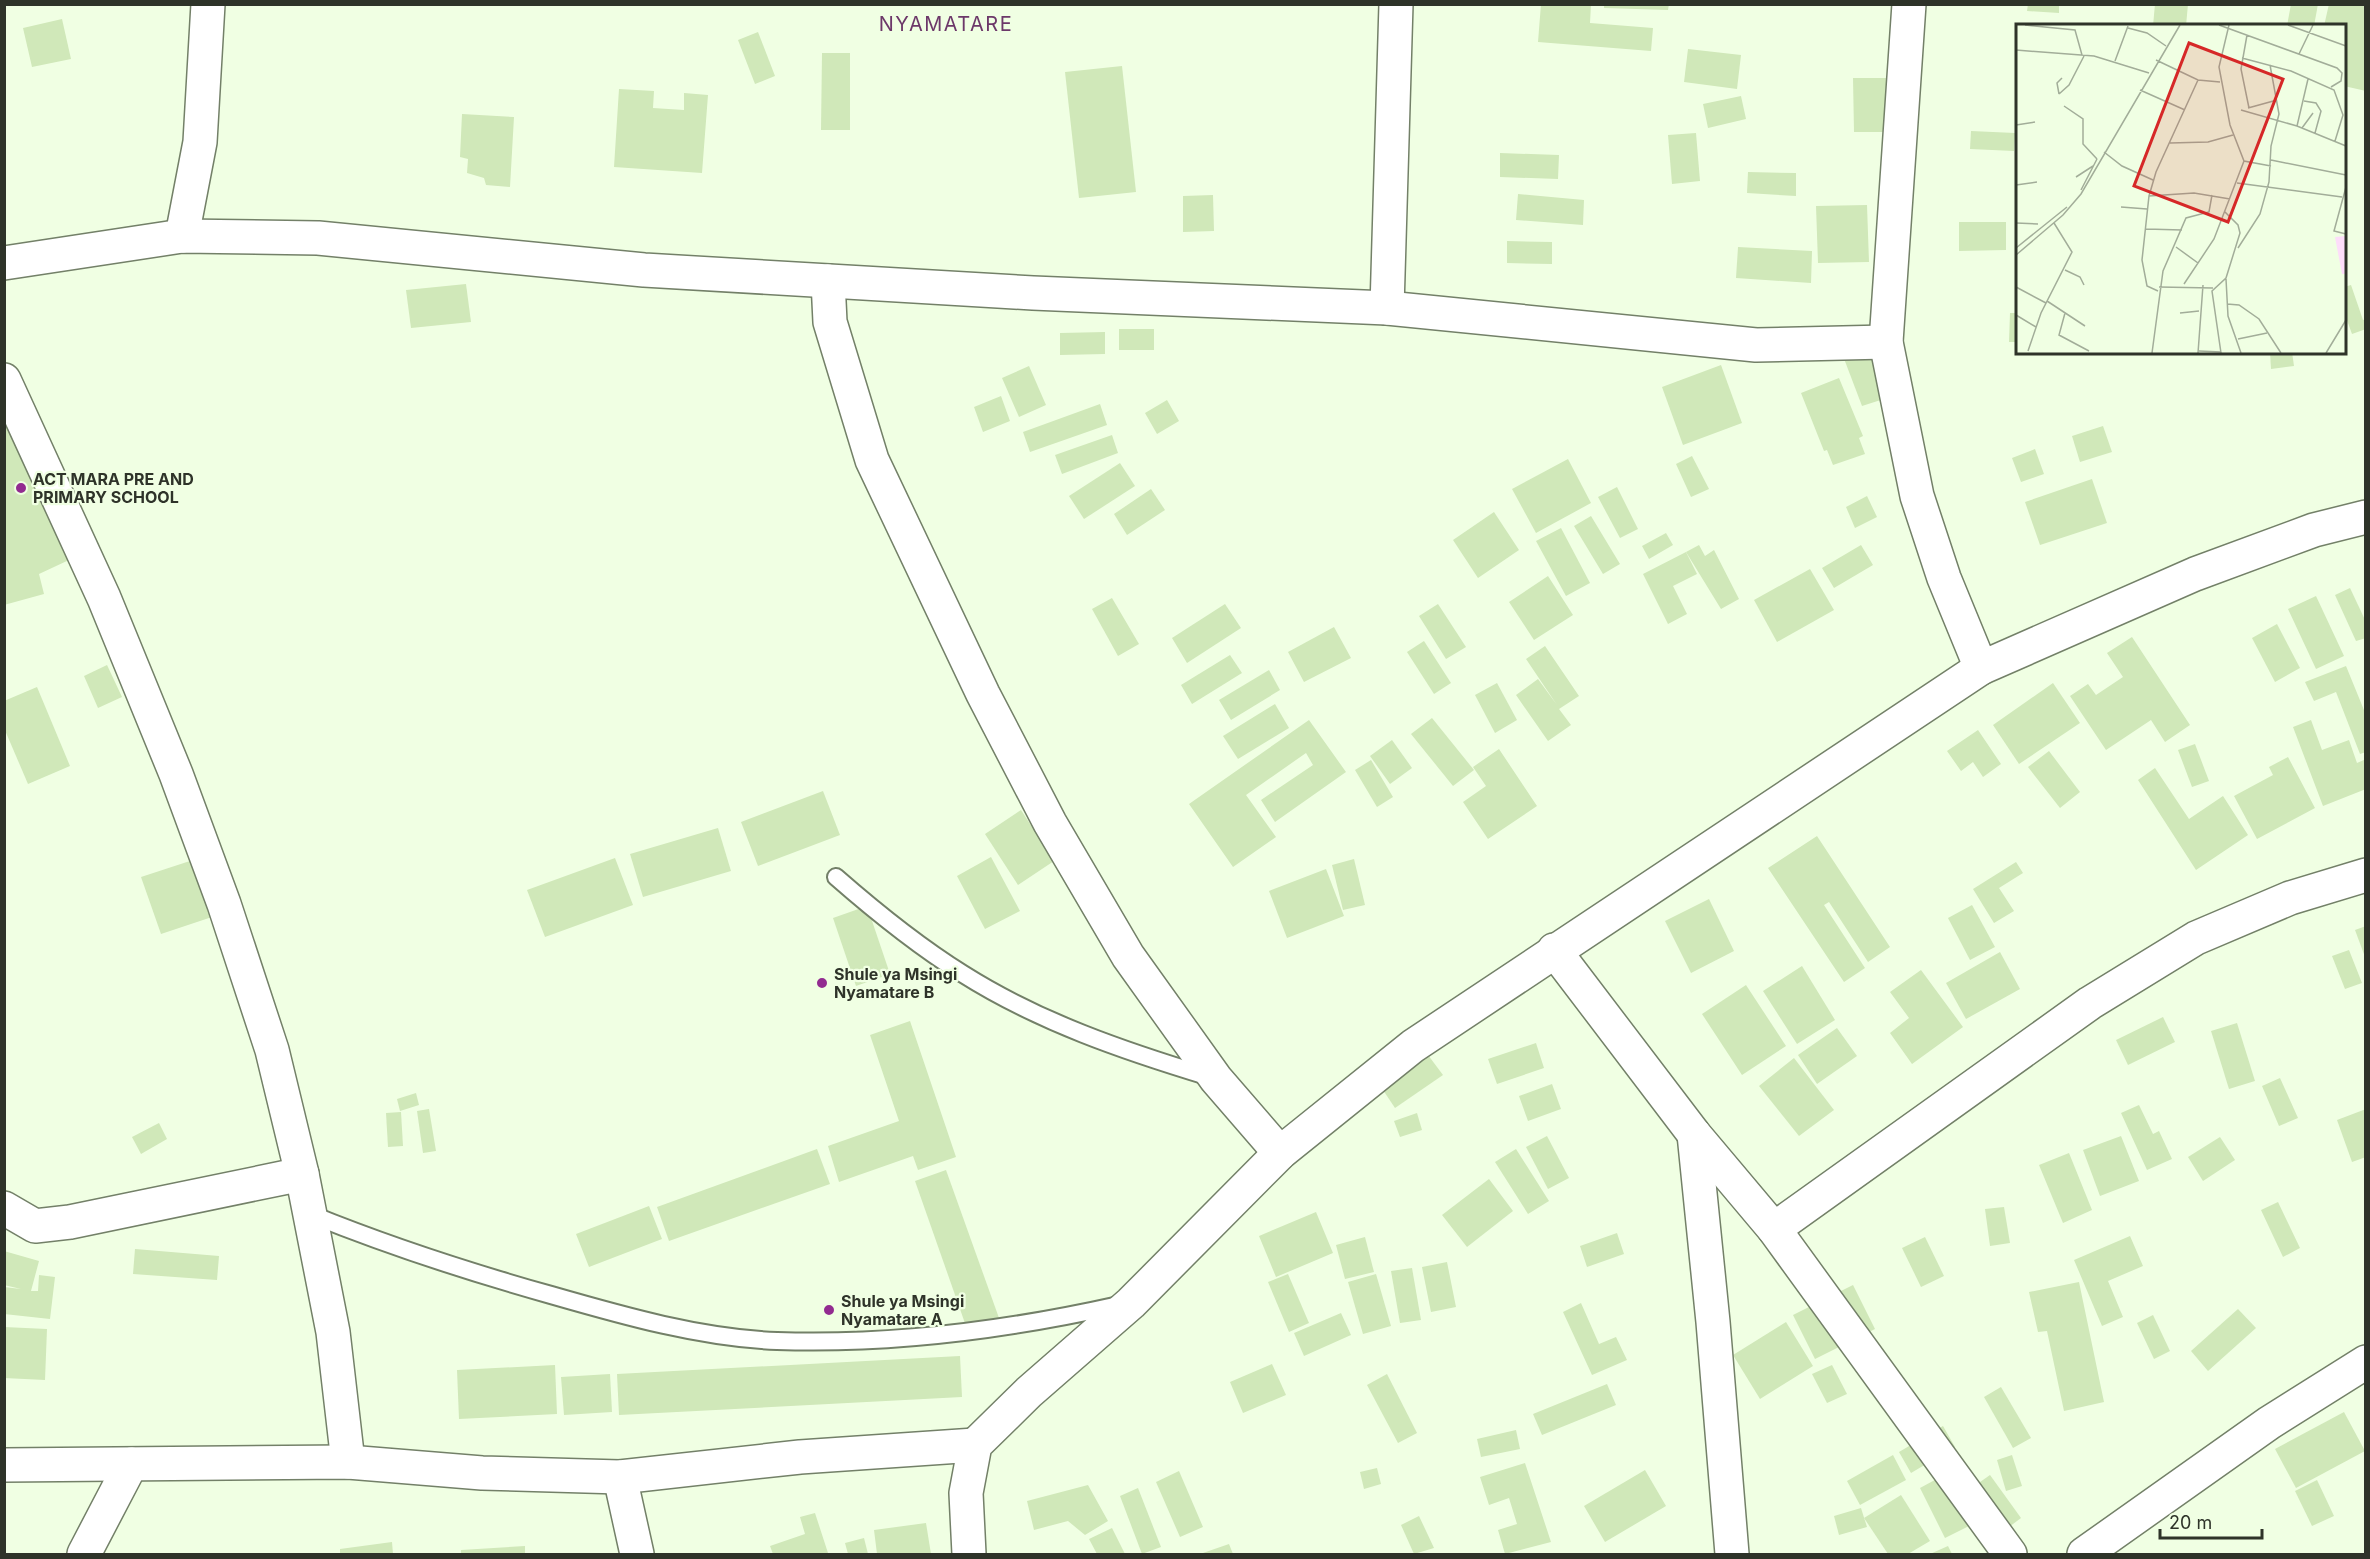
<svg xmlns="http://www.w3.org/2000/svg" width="2370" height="1559" font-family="Inter,sans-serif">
	<rect width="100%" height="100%" fill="#f0ffe3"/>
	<g fill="#d0e8b9">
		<path d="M1541 4H1591L1590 23 1653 28 1651 51 1538 42Z"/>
		<path d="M1604 4H1669L1668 10 1604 8Z"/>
		<path d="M2028 4H2059V13L2027 11Z"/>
		<path d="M2155 4H2188L2186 26H2153Z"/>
		<path d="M2291 4H2318L2314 26H2287Z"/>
		<path d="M2329 4H2366V91L2344 86V26H2324Z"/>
		<path d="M62 19 71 59 32 67 23 28Z"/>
		<path d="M758 32 775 76 755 84 738 40Z"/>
		<path d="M1688 49 1741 55 1737 89 1684 82Z"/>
		<path d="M822 53H850V130H821Z"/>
		<path d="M1122 66 1136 192 1079 198 1065 72Z"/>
		<path d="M1853 78H1898L1899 132H1854Z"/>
		<path d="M619 89 654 91 653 108 684 110V93L708 95 702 173 614 167Z"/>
		<path d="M1741 96 1746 119 1708 128 1703 104Z"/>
		<path d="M462 114 514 117 510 187 486 185 484 178 467 173 468 159 460 157Z"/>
		<path d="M1971 131 2015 133 2014 151 1970 149Z"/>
		<path d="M1696 133 1700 181 1672 184 1668 135Z"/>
		<path d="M1500 153 1559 155 1558 179 1500 177Z"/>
		<path d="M1748 172 1796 173V196L1747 193Z"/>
		<path d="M1518 194 1584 200 1583 225 1516 220Z"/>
		<path d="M1213 195 1214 231 1183 232V196Z"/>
		<path d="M1867 205 1869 262 1818 263 1816 206Z"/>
		<path d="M1959 222H2006V250L1959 251Z"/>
		<path d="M1507 241 1552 242V264L1507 263Z"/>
		<path d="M1738 247 1812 251 1811 283 1736 278Z"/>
		<path d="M466 284 471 322 411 328 406 290Z"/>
		<path d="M2351 285 2363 320 2366 319V329L2352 334 2344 312V287Z"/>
		<path d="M2010 313H2018V342H2009Z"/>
		<rect x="1119" y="329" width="35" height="21"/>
		<path d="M1105 332V354L1060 355V333Z"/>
		<path d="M1868 347 1887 398 1862 406 1843 356Z"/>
		<path d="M2270 352H2292L2294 366 2271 369Z"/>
		<path d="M1721 365 1742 423 1683 445 1662 387Z"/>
		<path d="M1029 366 1046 405 1019 417 1002 378Z"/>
		<path d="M1839 378 1863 436 1859 438 1865 454 1833 465 1827 450 1824 451 1801 393Z"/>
		<path d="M1001 396 1010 421 983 432 974 407Z"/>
		<path d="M1167 400 1179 421 1157 434 1145 413Z"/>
		<path d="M1100 404 1107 425 1030 452 1023 432Z"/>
		<path d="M4 417 69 560 39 574 44 594 4 605Z"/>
		<path d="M2103 426 2112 452 2080 462 2072 436Z"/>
		<path d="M1112 435 1118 453 1062 474 1055 455Z"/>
		<path d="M2035 449 2044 474 2021 482 2012 458Z"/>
		<path d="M1692 456 1709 489 1691 497 1676 464Z"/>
		<path d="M1568 459 1591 503 1536 533 1512 489Z"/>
		<path d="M1120 463 1135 486 1084 519 1069 496Z"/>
		<path d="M2092 479 2107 523 2040 545 2025 502Z"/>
		<path d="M1617 487 1638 529 1620 538 1598 497Z"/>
		<path d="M1151 489 1165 510 1127 535 1114 514Z"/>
		<path d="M1867 496 1877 517 1855 528 1846 507Z"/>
		<path d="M1494 512 1519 550 1478 578 1453 540Z"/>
		<path d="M1591 516 1620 564 1603 574 1574 526Z"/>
		<path d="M1561 528 1590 583 1566 596 1536 541Z"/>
		<path d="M1666 533 1673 545 1649 559 1642 546Z"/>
		<path d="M1699 545 1705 556 1714 550 1739 599 1721 609 1686 552Z"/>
		<path d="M1861 545 1873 565 1834 588 1822 568Z"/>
		<path d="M1686 552 1697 574 1673 586 1687 614 1668 624 1643 574Z"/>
		<path d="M1810 569 1834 610 1777 642 1754 600Z"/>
		<path d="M1548 576 1573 615 1534 640 1509 602Z"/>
		<path d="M2350 588 2366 622V638L2356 641 2335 595Z"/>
		<path d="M2316 596 2344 656 2316 669 2288 609Z"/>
		<path d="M1112 598 1139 644 1118 656 1092 609Z"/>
		<path d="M1225 604 1241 628 1187 663 1172 638Z"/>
		<path d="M1438 604 1466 647 1446 659 1419 616Z"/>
		<path d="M2277 624 2300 668 2275 682 2252 638Z"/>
		<path d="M1334 627 1351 658 1304 682 1288 652Z"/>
		<path d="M2132 637 2190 725 2165 742 2151 720 2106 750 2070 696 2088 684 2096 695 2123 677 2107 653Z"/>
		<path d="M1424 641 1451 683 1434 694 1407 652Z"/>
		<path d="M1545 646 1579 696 1559 709 1571 725 1548 741 1516 695 1538 679 1557 705 1526 659Z"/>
		<path d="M1230 655 1242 673 1192 704 1181 685Z"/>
		<path d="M107 665 122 697 98 708 84 676Z"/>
		<path d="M2346 666 2366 715V752L2360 754 2336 692 2314 701 2305 682Z"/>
		<path d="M1269 670 1280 690 1231 720 1219 700Z"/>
		<path d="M1497 683 1517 720 1495 733 1475 695Z"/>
		<path d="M2053 683 2080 723 2019 764 1993 725Z"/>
		<path d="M37 687 70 766 28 784 4 728V701Z"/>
		<path d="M1275 704 1289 728 1238 759 1223 736Z"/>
		<path d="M1432 718 1474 770 1453 786 1411 734Z"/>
		<path d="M1309 720 1346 772 1275 822 1261 800 1313 765 1306 753 1246 795 1276 837 1233 867 1189 804Z"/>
		<path d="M2311 720 2322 750 2349 740 2357 763 2366 759V789L2323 806 2293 727Z"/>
		<path d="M1978 730 2001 764 1983 777 1973 762 1961 771 1947 751Z"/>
		<path d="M1392 740 1412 768 1390 784 1370 756Z"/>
		<path d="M2195 744 2209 781 2192 787 2178 750Z"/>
		<path d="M1499 749 1537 806 1488 839 1463 802 1486 786 1473 767Z"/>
		<path d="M2049 751 2080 792 2060 808 2028 767Z"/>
		<path d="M2288 757 2315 808 2257 839 2234 796 2273 775 2269 767Z"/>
		<path d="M1371 760 1393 797 1377 807 1355 770Z"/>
		<path d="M2155 768 2189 819 2223 796 2248 835 2196 870 2138 780Z"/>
		<path d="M823 791 840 835 758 866 741 822Z"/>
		<path d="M1021 810 1054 861 1018 885 985 834Z"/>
		<path d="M718 828 731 871 643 897 630 854Z"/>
		<path d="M1817 836 1890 947 1868 962 1829 902 1824 905 1865 968 1844 982 1768 868Z"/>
		<path d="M991 857 1020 911 985 929 957 876Z"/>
		<path d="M615 858 633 905 545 937 527 890Z"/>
		<path d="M1354 859 1365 905 1343 910 1332 865Z"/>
		<path d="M193 860 212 917 161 934 141 877Z"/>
		<path d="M2016 862 2023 873 1999 888 2014 911 1994 923 1973 889Z"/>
		<path d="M1326 869 1344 916 1287 938 1269 891Z"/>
		<path d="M1709 899 1734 951 1691 973 1665 921Z"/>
		<path d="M1972 905 1995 947 1970 960 1948 918Z"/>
		<path d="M867 906 890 974 856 986 833 918Z"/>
		<path d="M2366 926V957H2365L2355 930Z"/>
		<path d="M2349 950 2362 983 2345 989 2332 956Z"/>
		<path d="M2000 952 2020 989 1966 1019 1946 983Z"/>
		<path d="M1802 966 1835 1020 1797 1044 1763 991Z"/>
		<path d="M1921 970 1963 1027 1912 1064 1890 1033 1909 1018 1890 992Z"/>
		<path d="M1746 985 1786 1046 1742 1075 1702 1014Z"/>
		<path d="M2163 1017 2175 1042 2128 1065 2116 1040Z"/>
		<path d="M910 1021 956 1157 918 1170 913 1156 839 1182 828 1146 899 1121 870 1035Z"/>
		<path d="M2237 1023 2255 1081 2229 1089 2211 1031Z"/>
		<path d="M1837 1028 1857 1056 1817 1084 1798 1055Z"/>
		<path d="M1536 1043 1544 1068 1497 1084 1488 1059Z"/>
		<path d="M1428 1055 1443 1075 1395 1108 1381 1087Z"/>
		<path d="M1794 1058 1834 1110 1799 1136 1759 1086Z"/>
		<path d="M2280 1078 2298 1118 2279 1126 2262 1086Z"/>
		<path d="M1552 1084 1561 1109 1528 1121 1519 1096Z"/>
		<path d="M416 1093 419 1105 400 1111 397 1099Z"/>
		<path d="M2139 1105 2153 1134 2159 1131 2172 1159 2147 1170 2121 1113Z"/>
		<path d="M429 1109 436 1151 423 1153 417 1111Z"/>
		<path d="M2366 1109V1157L2352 1162 2337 1120Z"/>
		<path d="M401 1112 403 1146 388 1147 386 1113Z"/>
		<path d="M1417 1113 1422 1130 1400 1137 1394 1121Z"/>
		<path d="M159 1123 167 1139 141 1154 132 1137Z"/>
		<path d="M1547 1136 1569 1178 1548 1189 1526 1147Z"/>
		<path d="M2121 1136 2139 1181 2100 1196 2083 1150Z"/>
		<path d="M2220 1137 2235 1160 2203 1181 2188 1157Z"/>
		<path d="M817 1149 830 1184 669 1241 657 1207Z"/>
		<path d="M1516 1149 1549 1201 1528 1214 1495 1162Z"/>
		<path d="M2069 1153 2092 1210 2063 1223 2039 1165Z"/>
		<path d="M946 1170 999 1318 967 1329 915 1181Z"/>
		<path d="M1489 1179 1513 1211 1467 1247 1442 1215Z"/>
		<path d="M2278 1202 2300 1248 2283 1257 2261 1210Z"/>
		<path d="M649 1206 662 1239 589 1267 576 1234Z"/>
		<path d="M2004 1207 2010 1243 1990 1246 1985 1209Z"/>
		<path d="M1316 1212 1333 1253 1276 1277 1259 1236Z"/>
		<path d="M1617 1233 1624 1254 1587 1267 1580 1246Z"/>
		<path d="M2130 1236 2143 1266 2108 1281 2123 1317 2102 1326 2074 1260Z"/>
		<path d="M1365 1237 1374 1272 1345 1279 1336 1245Z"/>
		<path d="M1925 1237 1944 1276 1921 1287 1902 1248Z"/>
		<path d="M135 1249 219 1256 217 1280 133 1274Z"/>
		<path d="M4 1251 39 1261 31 1291H38L39 1275 55 1277 50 1319 4 1314V1287L21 1289 4 1285Z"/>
		<path d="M1447 1262 1456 1307 1431 1312 1422 1267Z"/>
		<path d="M1412 1268 1421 1320 1400 1323 1391 1271Z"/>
		<path d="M1288 1274 1309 1323 1289 1332 1268 1282Z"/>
		<path d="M1376 1274 1391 1326 1363 1334 1348 1282Z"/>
		<path d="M2079 1282 2104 1402 2064 1411 2047 1331 2038 1332 2029 1292Z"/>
		<path d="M1853 1285 1875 1329 1815 1359 1793 1315Z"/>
		<path d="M1581 1303 1599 1344 1616 1337 1627 1360 1592 1375 1563 1312Z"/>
		<path d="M2238 1309 2256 1328 2208 1371 2191 1351Z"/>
		<path d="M1341 1313 1351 1335 1304 1356 1294 1333Z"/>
		<path d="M2153 1315 2170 1351 2154 1359 2137 1323Z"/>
		<path d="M1786 1322 1813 1366 1760 1399 1733 1355Z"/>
		<path d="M4 1327 47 1329 45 1380 4 1378Z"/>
		<path d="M960 1356 962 1397 619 1415 617 1374Z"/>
		<path d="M1272 1364 1286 1395 1243 1413 1230 1382Z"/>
		<path d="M555 1365 557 1414 459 1419 457 1370Z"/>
		<path d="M1832 1365 1847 1394 1827 1403 1812 1374Z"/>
		<path d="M610 1374 612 1412 564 1415 561 1377Z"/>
		<path d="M1387 1374 1417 1433 1398 1443 1367 1385Z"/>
		<path d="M1607 1384 1616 1405 1542 1435 1533 1414Z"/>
		<path d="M2001 1387 2031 1438 2013 1448 1984 1397Z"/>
		<path d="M2344 1412 2365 1451 2296 1488 2275 1449Z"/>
		<path d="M1943 1426 1955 1447 1911 1473 1899 1452Z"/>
		<path d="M1516 1430 1520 1449 1481 1457 1477 1439Z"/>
		<path d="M1893 1455 1906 1480 1860 1505 1847 1481Z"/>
		<path d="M2012 1455 2022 1486 2006 1491 1997 1460Z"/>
		<path d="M1525 1463 1551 1542 1505 1554 1498 1530 1517 1524 1509 1498 1489 1505 1480 1477Z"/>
		<path d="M1377 1468 1381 1484 1364 1489 1360 1472Z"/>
		<path d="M1957 1468 1983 1519 1945 1538 1920 1488Z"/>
		<path d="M1645 1470 1666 1506 1605 1542 1584 1506Z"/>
		<path d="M1179 1471 1203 1527 1180 1537 1156 1482Z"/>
		<path d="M1990 1475 2021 1518 2005 1530 1973 1487Z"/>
		<path d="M2317 1480 2334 1516 2312 1526 2295 1491Z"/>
		<path d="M1088 1485 1108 1521 1085 1535 1068 1521 1034 1530 1027 1501Z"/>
		<path d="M1138 1488 1161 1547 1142 1554 1120 1496Z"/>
		<path d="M1901 1495 1930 1541 1908 1554H1888L1864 1518Z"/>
		<path d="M1861 1508 1867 1527 1839 1535 1834 1516Z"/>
		<path d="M815 1513 828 1553 773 1554 770 1546 805 1534 800 1517Z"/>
		<path d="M1419 1516 1434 1548 1414 1554 1401 1525Z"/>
		<path d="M926 1523 931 1554H877L874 1530Z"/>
		<path d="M1112 1528 1125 1554H1097L1089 1539Z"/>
		<path d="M864 1538 868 1554H848L845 1543Z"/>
		<path d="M392 1542 393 1554H340V1549Z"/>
		<path d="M1229 1544 1233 1554H1200Z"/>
		<path d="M525 1546V1554H461V1550Z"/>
		<path d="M1948 1546 1952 1554H1930Z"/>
	</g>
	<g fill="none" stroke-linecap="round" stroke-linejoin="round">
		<defs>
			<g id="service">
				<path d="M836 877C876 912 918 946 963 974 1039 1022 1124 1051 1210 1077"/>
				<path d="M310 1214C389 1246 469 1272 551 1295 624 1316 701 1338 777 1341 893 1345 1007 1330 1119 1305"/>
			</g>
			<g id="minor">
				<path d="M1909 4 1886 342 1917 496 1944 578 1981 668"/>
				<path d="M182 236 200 142 208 4"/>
				<path d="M4 263 182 236 318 238 644 270 1033 293 1387 308 1756 345 1886 342"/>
				<path d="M828 281 830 322 872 460 983 694 1050 823 1128 956 1216 1079 1280 1153"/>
				<path d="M1387 308 1396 4"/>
				<path d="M4 380 104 598 176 774 224 904 272 1050 302 1174 333 1332 348 1462"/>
				<path d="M1554 950 1694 1134 1774 1229 2010 1554"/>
				<path d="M1694 1134 1713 1322 1732 1554"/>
				<path d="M4 1208 35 1226 70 1222 302 1174"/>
				<path d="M1774 1229 2090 1003 2196 938 2290 898 2366 875"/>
				<path d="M4 1465 348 1462 482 1473 620 1477 800 1457 975 1445"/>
				<path d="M620 1477 637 1554"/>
				<path d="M84 1554 131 1464"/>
				<path d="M969 1554 966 1493 975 1445 1029 1392 1131 1303 1280 1153 1413 1046 1981 668 2195 574 2314 530 2366 517"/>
				<path d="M2084 1554 2269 1423 2366 1362"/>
			</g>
		</defs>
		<use href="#service" stroke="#738068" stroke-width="20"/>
		<use href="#minor" stroke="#738068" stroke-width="36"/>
		<use href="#service" stroke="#fff" stroke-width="16"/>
		<use href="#minor" stroke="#fff" stroke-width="33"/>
	</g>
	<g fill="#922b90" stroke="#f0ffe3" stroke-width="2">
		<circle cx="21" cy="488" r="6"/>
		<circle cx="822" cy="983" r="6"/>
		<circle cx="829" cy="1310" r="6"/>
	</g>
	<g text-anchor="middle" stroke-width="4.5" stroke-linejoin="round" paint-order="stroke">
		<g font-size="16" font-weight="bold" fill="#2e3329" stroke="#f0ffe3" text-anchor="start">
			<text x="33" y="485">ACT MARA PRE AND<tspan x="33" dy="18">PRIMARY SCHOOL</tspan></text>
			<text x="834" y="980">Shule ya Msingi<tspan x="834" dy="18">Nyamatare B</tspan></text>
			<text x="841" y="1307">Shule ya Msingi<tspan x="841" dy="18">Nyamatare A</tspan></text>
		</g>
		<g font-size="20" letter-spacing="1.5" fill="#6c3869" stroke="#f0ffe3">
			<text x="946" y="31">NYAMATARE</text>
		</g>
	</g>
	<g transform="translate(2016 24)">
		<rect width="330" height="330" fill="#f0ffe3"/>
		<path d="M330 212V250H326L319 213Z" fill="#fdddfa"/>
		<path fill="none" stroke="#a2ad99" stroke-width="1.5" d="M9 1 59 6 66 31M203 1 321 44 326 49 325 57 315 63M213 1 203 43 214 101 228 137 255 142M272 1 330 22M112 4 131 9 150 22M231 11 225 45 233 84M0 26 78 32 133 49M283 30 297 1M226 34 275 47 318 66 327 91 319 117M140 36 182 56 204 58M99 37 112 2M124 66 169 86M43 70 53 61 68 32M43 70 41 59 46 54M288 77 300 79 305 87 299 109M48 82 67 95V120L81 135M232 84 261 76M225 86 281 102 330 122M0 101 19 98M281 102 292 55M286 104 297 89M154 119 192 118 217 111M88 128 106 142 137 156M255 136 330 151M60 153 77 142M221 159 326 173M0 161 21 158M330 163 318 207 330 210M65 166 81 135M133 172 178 169 214 175M105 183 131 185M0 199 22 200M130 205 166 206M160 223 182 239M0 224 51 183M222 224 244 190 253 158 255 122 263 90 254 41M0 231 47 191 65 170 164 1M49 246 64 253 68 261M210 255 212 292 225 329M168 260 198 215 228 137M0 263 30 279M143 263 197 264M142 267 131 262 126 236 133 172 140 148 182 56M31 277 69 302M211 280 223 281 243 295 265 329M49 289 43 311 73 327M164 289 183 287M0 291 20 303M222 315 251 309M12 327 25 289 56 228 38 199M183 327 205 328M136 329 147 247 170 194 193 188 196 171M182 329 187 261M205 329 196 267 210 254 224 209 222 201 209 188M310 329 330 296"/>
		<path fill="#d62828" fill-opacity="0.15" stroke="#d62828" stroke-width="3" d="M173 19 267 55 212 198 118 162Z"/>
		<rect width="330" height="330" fill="none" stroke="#2e3329" stroke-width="3"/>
	</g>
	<rect width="2370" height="1559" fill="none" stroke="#2e3329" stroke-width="12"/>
	<path d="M2160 1529v9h102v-9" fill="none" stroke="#2e3329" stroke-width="3"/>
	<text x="2169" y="1529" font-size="18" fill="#2e3329" stroke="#f0ffe3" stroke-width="4.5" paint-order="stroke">20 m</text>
</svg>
